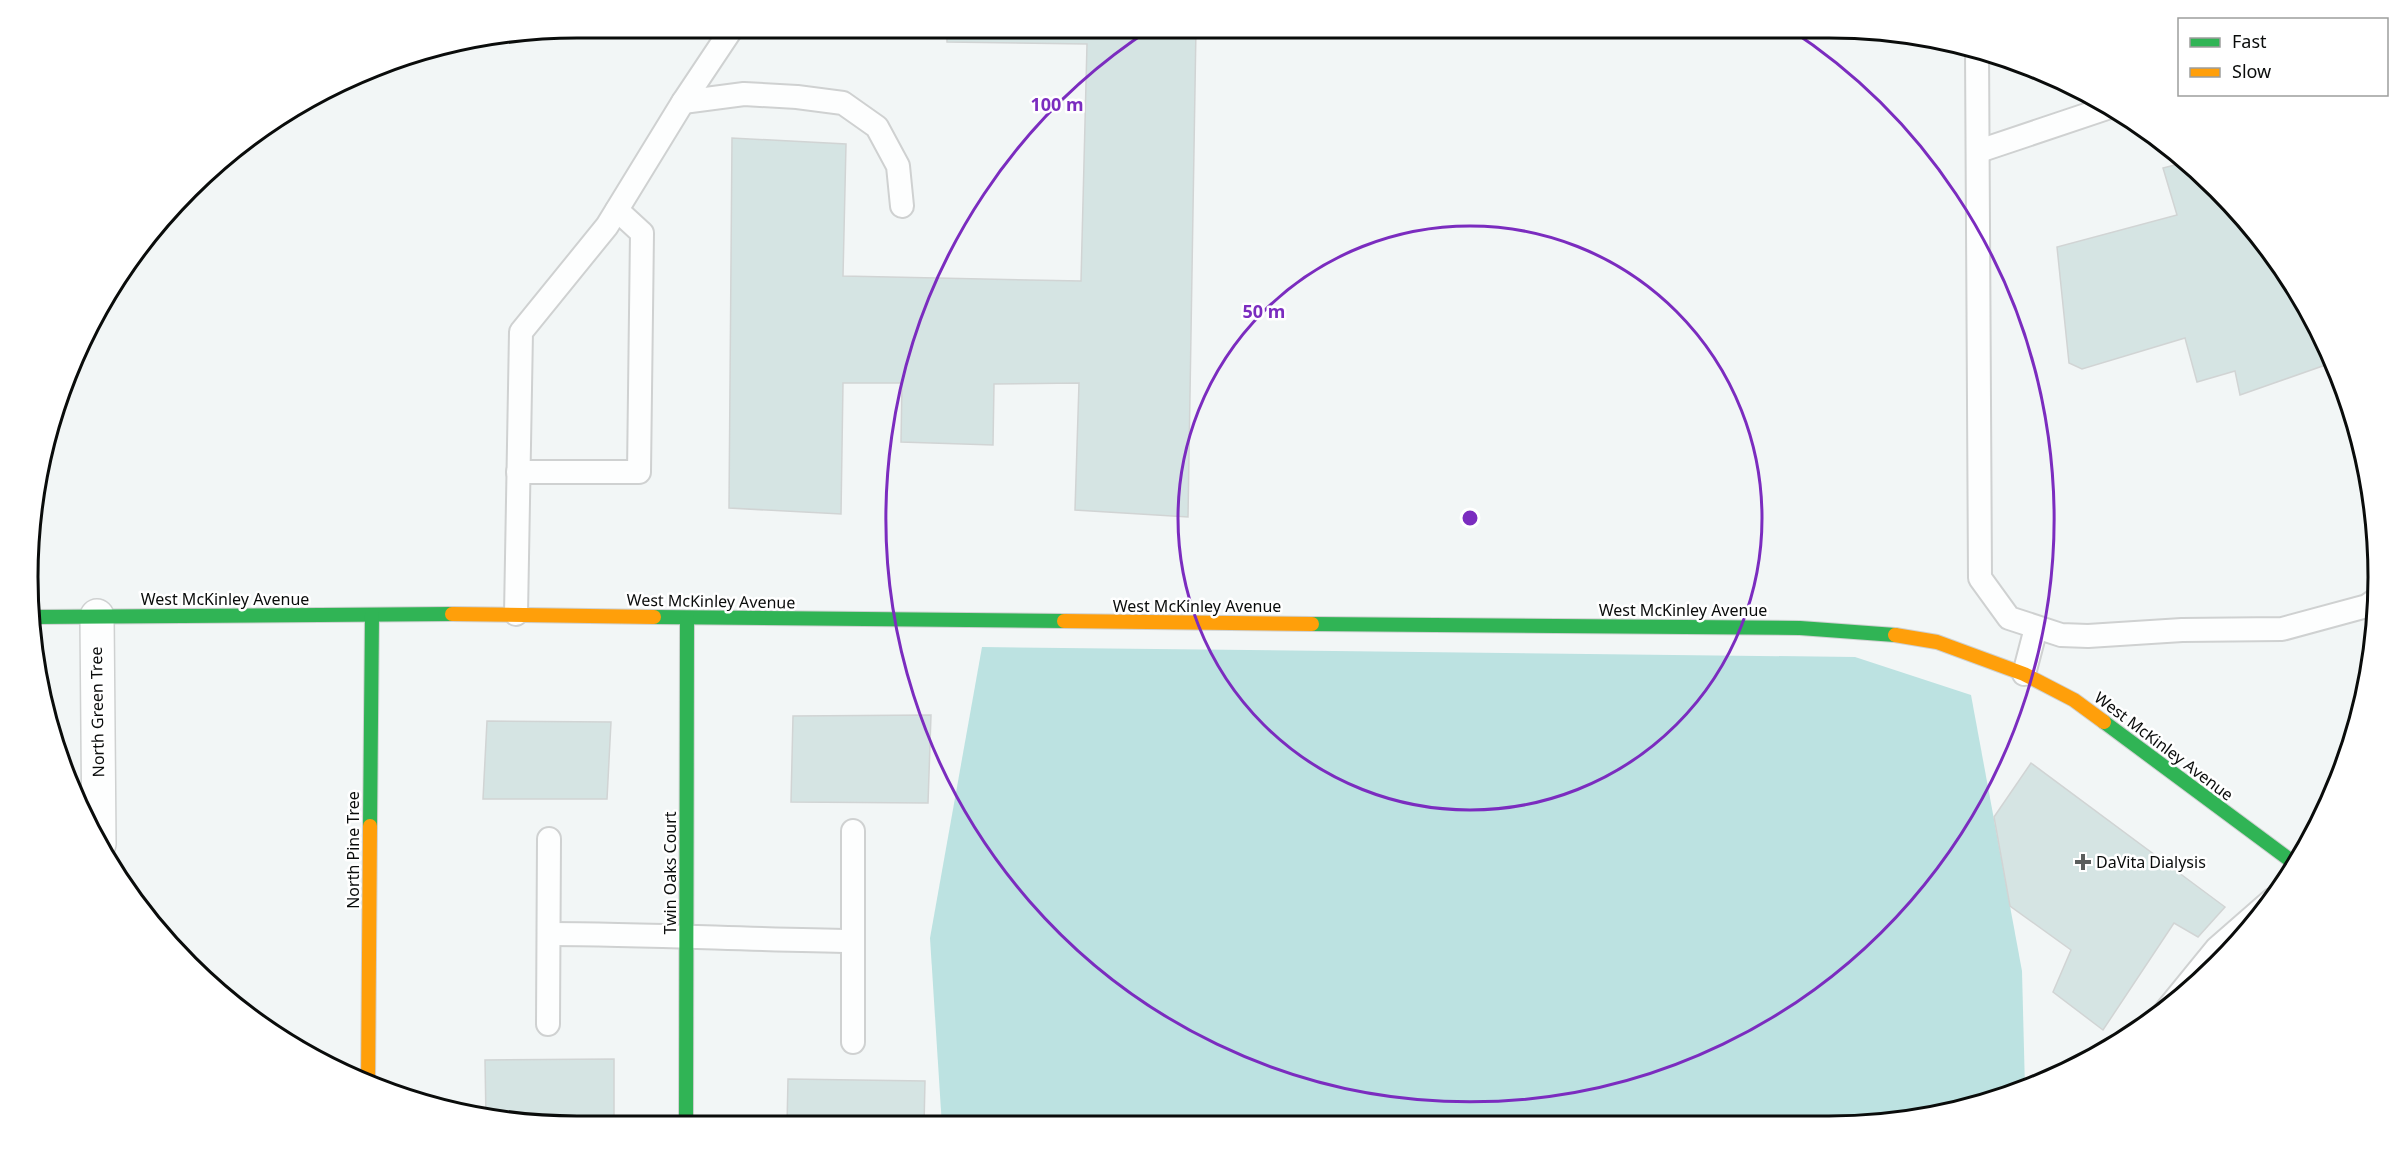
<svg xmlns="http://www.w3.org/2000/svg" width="2406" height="1154" font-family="'Noto Sans',sans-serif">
	<rect width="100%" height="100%" fill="#f2f6f6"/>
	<path fill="#bce2e1" d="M982 647 1855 657 1971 695 2022 971 2025 1089 1901 1122 942 1126 930 938Z"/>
	<g fill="#d5e4e3" stroke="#d1d4d4" stroke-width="1.5">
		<path d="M947 27H1196L1188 517 1075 510 1079 383 994 384 993 445 901 442 902 383H843L841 514 729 508 732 138 846 144 843 276 1081 281 1087 44 947 42Z"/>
		<path d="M2186 162 2218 188 2286 272 2334 362 2240 395 2235 371 2197 382 2185 338 2082 369 2069 363 2057 247 2177 215 2163 168Z"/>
		<path d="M931 715 928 803 791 802 793 716Z"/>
		<path d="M487 721 611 722 607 799H483Z"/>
		<path d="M2031 763 2225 907 2198 937 2174 923 2103 1030 2053 992 2071 950 2010 906 1994 817Z"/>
		<path d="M614 1059V1127H577L486 1118 485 1060Z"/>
		<path d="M788 1079 925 1081 924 1126H787Z"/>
	</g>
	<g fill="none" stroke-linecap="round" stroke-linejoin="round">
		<defs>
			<g id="lane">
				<path d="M1977 50 1980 578 2009 618 2061 635 2088 636 2182 630 2282 629 2367 606 2377 599"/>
				<path d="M683 102 744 94 797 97 843 103 877 127 898 166 902 206"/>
				<path d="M1979 151 2110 107"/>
				<path d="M518 472H639L642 233 617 210"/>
				<path d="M516 614 521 332 607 226 683 102 733 27"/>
				<path d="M2024 674 2036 628"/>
				<path d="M549 934C650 934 752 940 853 941"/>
				<path d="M2164 1013 2217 948 2272 900"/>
				<path d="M548 1024 549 839"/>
				<path d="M853 1042V831"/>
			</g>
			<path id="street" d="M97 616 99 844"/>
			<g id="fast">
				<path d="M33 617 452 614"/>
				<path d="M654 617 1064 621"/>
				<path d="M1312 624 1800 628 1895 635"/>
				<path d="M2104 722 2294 863"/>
				<path d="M370 826 372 615"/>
				<path d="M686 1127 687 618"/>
			</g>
			<g id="slow">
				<path d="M452 614 654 617"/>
				<path d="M1064 621 1312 624"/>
				<path d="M1895 635 1937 642 2024 674 2074 700 2104 722"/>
				<path d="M368 1086 370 826"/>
			</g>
		</defs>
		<use href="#lane" stroke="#cfd1d1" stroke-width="26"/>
		<use href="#street" stroke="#cfd1d1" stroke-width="36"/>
		<use href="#fast" stroke="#cfd1d1" stroke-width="16"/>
		<use href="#slow" stroke="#cfd1d1" stroke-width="16"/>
		<use href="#lane" stroke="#fdfefe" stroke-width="22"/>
		<use href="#street" stroke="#fdfefe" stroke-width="33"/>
		<use href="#fast" stroke="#30b455" stroke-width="14"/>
		<use href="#slow" stroke="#ff9f0a" stroke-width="14"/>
	</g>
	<g fill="none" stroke="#7b2cbf" stroke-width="3">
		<circle cx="1470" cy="518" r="292"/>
		<path d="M1788 28A584 584 0 1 1 1152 28"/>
	</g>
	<path fill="#5b5e5d" stroke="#fff" stroke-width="2" d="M2080 853h6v6h6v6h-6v6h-6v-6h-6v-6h6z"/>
	<g text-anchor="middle" stroke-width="5" stroke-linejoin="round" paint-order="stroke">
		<g font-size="16" fill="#0a0c0b" stroke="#fff">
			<text x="225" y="605">West McKinley Avenue</text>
			<text transform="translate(711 601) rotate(1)" y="6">West McKinley Avenue</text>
			<text x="1197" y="612">West McKinley Avenue</text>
			<text x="1683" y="616">West McKinley Avenue</text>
			<text transform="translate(97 712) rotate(-91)" y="6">North Green Tree</text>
			<text transform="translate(2164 746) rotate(37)" y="6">West McKinley Avenue</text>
			<text transform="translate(353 850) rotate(-90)" y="6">North Pine Tree</text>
			<text transform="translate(670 873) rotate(-90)" y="6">Twin Oaks Court</text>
		</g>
		<g font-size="16" fill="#0a0c0b" stroke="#fff" text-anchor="start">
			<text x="2096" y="868">DaVita Dialysis</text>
		</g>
	</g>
	<path d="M0 0H2406V1154H0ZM577 38H1829A539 539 0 0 1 2368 577V577A539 539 0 0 1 1829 1116H577A539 539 0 0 1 38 577V577A539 539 0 0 1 577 38Z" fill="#fff" fill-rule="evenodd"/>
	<path fill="none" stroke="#0a0c0b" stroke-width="3" d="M577 38H1829A539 539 0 0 1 2368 577V577A539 539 0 0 1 1829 1116H577A539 539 0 0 1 38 577V577A539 539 0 0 1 577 38Z"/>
	<circle cx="1470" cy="518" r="9" fill="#7b2cbf" stroke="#fff" stroke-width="3"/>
	<g font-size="18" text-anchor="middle" font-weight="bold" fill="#7b2cbf" stroke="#fff" stroke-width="5" stroke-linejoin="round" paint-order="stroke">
		<text x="1057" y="111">100 m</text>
		<text x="1264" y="318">50 m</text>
	</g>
	<rect x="2178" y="18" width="210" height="78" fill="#ffffff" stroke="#9d9e9d" stroke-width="1.5"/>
	<rect x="2190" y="38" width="30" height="9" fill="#30b455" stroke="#9d9e9d" stroke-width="1.5"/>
	<text x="2232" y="48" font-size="18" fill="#0a0c0b">Fast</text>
	<rect x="2190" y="68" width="30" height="9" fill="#ff9f0a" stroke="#9d9e9d" stroke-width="1.5"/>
	<text x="2232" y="78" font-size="18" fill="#0a0c0b">Slow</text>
</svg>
